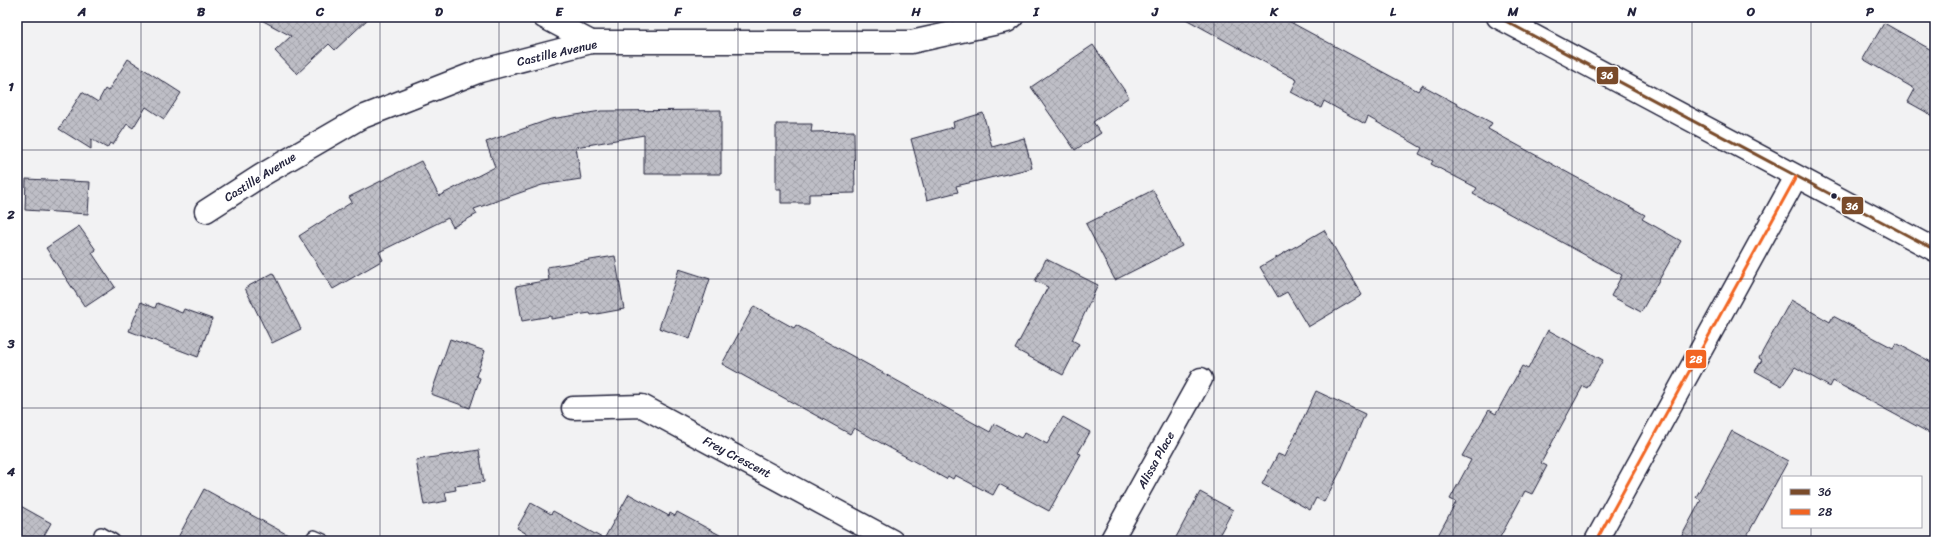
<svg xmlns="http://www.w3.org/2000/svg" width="1952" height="558" font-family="Sriracha,sans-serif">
	<defs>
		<pattern id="building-cross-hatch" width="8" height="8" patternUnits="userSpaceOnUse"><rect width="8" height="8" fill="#bebec6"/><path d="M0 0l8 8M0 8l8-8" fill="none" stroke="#a3a3ab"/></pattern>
	</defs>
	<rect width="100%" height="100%" fill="#f2f2f3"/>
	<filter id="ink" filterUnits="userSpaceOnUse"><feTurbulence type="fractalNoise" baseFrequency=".025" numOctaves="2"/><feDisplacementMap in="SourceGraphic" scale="8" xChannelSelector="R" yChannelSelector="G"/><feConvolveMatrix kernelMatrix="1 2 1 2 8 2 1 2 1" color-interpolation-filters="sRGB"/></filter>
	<g filter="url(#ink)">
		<g fill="url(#building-cross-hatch)" stroke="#22223b">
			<path d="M256 17H370L335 50 329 44 297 74 275 51 291 36Z"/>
			<path d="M1182 17H1281L1418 91 1422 85 1492 123 1488 129 1645 215 1642 219 1681 241 1641 312 1611 296 1622 275 1473 194 1477 188 1431 164 1433 161 1419 154 1422 148 1368 117 1365 124 1324 101 1321 108 1291 92 1297 80Z"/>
			<path d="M1884 23 1935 52V117L1908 102 1915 89 1863 59Z"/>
			<path d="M1093 45 1129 97 1093 122 1101 133 1075 150 1031 87Z"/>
			<path d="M128 59 181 93 164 119 146 107 133 128 127 124 113 145 110 143 107 148 91 139V149L59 129 82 92 98 102 105 89 108 91Z"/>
			<path d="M721 110V174H644V135L576 147 581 179 542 185 474 209 477 214 453 227 448 218 379 252 383 260 333 289 299 236 352 202 349 197 421 161 439 196 495 167 486 142 551 119 601 111Z"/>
			<path d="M983 113 992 147 1024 138 1032 168 956 186 958 192 927 200 911 139 954 127 953 122Z"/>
			<path d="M776 124H812L811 132 854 131 855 193 809 194V203H781V189H776Z"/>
			<path d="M26 179 90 182 88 214 25 210Z"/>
			<path d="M1153 190 1182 246 1115 280 1086 224Z"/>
			<path d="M79 226 96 250 92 253 115 287 85 307 46 248Z"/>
			<path d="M1324 230 1362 295 1308 327 1287 292 1278 297 1260 267Z"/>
			<path d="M615 256 624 309 591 315 590 313 551 319V316L522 321 516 286 549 280 547 267Z"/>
			<path d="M1046 259 1098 285 1072 340 1079 344 1063 375 1015 349 1048 287 1035 281Z"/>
			<path d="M679 269 710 279 690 339 659 328Z"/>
			<path d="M273 273 301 329 272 343 245 288Z"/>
			<path d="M1791 300 1830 322 1833 316 1893 348 1896 343 1935 364V436L1833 381 1830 387 1795 367 1782 386 1755 371 1762 360 1759 358Z"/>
			<path d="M141 302 155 308 157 303 182 313 184 309 212 319 198 357 129 331Z"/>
			<path d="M754 306 794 328 796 325 990 432 994 424 1021 438 1025 432 1047 444 1063 417 1090 432 1078 453 1081 454 1049 511 999 484 993 495 955 475 953 479 948 476 946 479 854 428 850 434 722 364Z"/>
			<path d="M1548 330 1603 360 1587 388 1583 386 1541 463 1547 466 1532 494 1525 491 1498 541H1435L1456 502 1450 499 1471 460 1462 456 1489 410 1496 414 1522 366 1528 369Z"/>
			<path d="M450 339 485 351 476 376 480 378 470 408 431 394Z"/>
			<path d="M1316 391 1365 414 1341 470 1324 502 1316 498 1310 510 1262 484 1278 454 1285 457Z"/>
			<path d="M1732 431 1788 461 1744 541H1679L1701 500 1696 497Z"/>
			<path d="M479 450 484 482 455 486 456 490 445 492 447 501 424 505 416 460Z"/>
			<path d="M204 489 299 541H176Z"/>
			<path d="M1200 492 1233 510 1216 541H1174Z"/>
			<path d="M629 494 669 516 670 513 675 516 677 512 731 541H536L537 540 517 528 531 503 551 514 553 511 604 539Z"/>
			<path d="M17 504 51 523 41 541H17Z"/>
		</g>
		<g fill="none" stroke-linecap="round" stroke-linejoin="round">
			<defs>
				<g id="service">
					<path d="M101 534 113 541"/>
					<path d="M312 541 314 537 323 541"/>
				</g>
				<g id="minor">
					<path d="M544 17 591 42"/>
					<path d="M206 211 262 175 360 118 480 71 591 42H911L1007 21 1012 17"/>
					<path d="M573 408 642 406 892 541"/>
					<path d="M1111 541 1201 379"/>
					<path d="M1596 541 1796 177"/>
				</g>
				<path id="secondary" d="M1498 17 1935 250"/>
			</defs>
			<use href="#service" stroke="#22223b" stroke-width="16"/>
			<use href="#minor" stroke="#22223b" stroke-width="25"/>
			<use href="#secondary" stroke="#22223b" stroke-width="25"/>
			<use href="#service" stroke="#fff" stroke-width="13"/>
			<use href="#minor" stroke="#fff" stroke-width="22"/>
			<use href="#secondary" stroke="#fff" stroke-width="22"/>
			<defs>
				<path id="bus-1" d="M1498 17 1935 250"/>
				<path id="bus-2" d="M1596 541 1796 177"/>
			</defs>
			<use href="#bus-1" stroke="#fff" stroke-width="6"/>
			<use href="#bus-2" stroke="#fff" stroke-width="6"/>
			<use href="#bus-1" stroke="#7a4b2a" stroke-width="3"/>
			<use href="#bus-2" stroke="#f26522" stroke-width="3"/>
		</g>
	</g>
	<path fill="none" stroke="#22223b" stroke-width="1" stroke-opacity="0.55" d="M141 17V541M260 17V541M380 17V541M499 17V541M618 17V541M738 17V541M857 17V541M976 17V541M1095 17V541M1214 17V541M1334 17V541M1453 17V541M1572 17V541M1692 17V541M1811 17V477M17 150H1935M17 279H1935M17 408H1935M1811 527V541"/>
	<circle fill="#22223b" stroke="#fff" stroke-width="1.5" cx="1834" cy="196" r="3.5"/>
	<g text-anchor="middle" stroke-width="3" stroke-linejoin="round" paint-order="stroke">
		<g font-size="12" fill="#22223b" stroke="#fff">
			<text transform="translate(557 53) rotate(-13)" y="4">Castille Avenue</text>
			<text transform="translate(260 177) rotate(-32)" y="4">Castille Avenue</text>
			<text transform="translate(737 457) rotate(28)" y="4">Frey Crescent</text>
			<text transform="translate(1156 460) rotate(-61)" y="4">Alissa Place</text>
		</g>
	</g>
	<g stroke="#fff" stroke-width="1.5">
		<rect x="1596" y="66" width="23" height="19" rx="4" fill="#7a4b2a"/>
		<rect x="1841" y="196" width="23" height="19" rx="4" fill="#7a4b2a"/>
		<rect x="1685" y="349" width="22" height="20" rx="4" fill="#f26522"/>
	</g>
	<g font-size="11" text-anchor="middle" font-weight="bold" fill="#fff">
		<text x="1607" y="79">36</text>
		<text x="1852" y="210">36</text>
		<text x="1696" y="363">28</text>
	</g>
	<rect width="1952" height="558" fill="none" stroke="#fff" stroke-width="44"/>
	<rect x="1782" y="476" width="140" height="52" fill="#ffffff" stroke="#a7a7b1"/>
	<rect x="1790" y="489" width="20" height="6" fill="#7a4b2a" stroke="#a7a7b1"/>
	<text x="1818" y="496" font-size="12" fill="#22223b">36</text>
	<rect x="1790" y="509" width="20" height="6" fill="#f26522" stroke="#a7a7b1"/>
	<text x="1818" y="516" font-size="12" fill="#22223b">28</text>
	<rect x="22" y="22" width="1908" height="514" fill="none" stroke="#22223b" stroke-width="1.5"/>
	<g font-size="13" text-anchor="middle" font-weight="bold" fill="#22223b">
		<text x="82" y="16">A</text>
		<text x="201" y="16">B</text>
		<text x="320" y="16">C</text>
		<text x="439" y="16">D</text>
		<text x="559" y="16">E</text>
		<text x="678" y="16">F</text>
		<text x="797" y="16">G</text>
		<text x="916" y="16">H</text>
		<text x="1036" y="16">I</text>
		<text x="1155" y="16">J</text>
		<text x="1274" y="16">K</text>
		<text x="1393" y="16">L</text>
		<text x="1513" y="16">M</text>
		<text x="1632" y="16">N</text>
		<text x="1751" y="16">O</text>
		<text x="1870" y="16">P</text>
		<text x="11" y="91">1</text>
		<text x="11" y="219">2</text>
		<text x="11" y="348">3</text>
		<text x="11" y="476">4</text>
	</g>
</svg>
